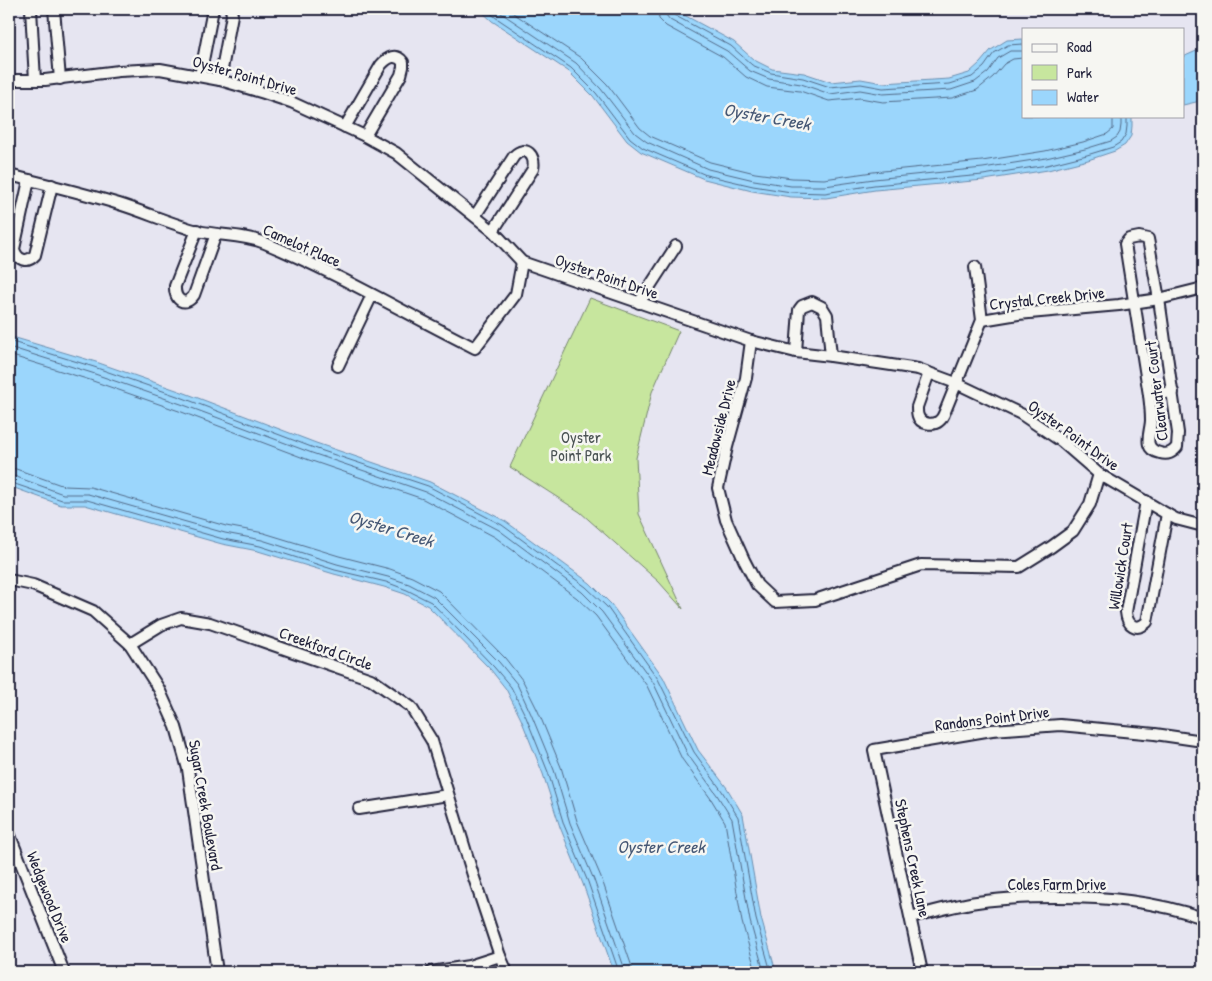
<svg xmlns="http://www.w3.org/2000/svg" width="1212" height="981" font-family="'Patrick Hand',sans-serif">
	<rect width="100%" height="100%" fill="#e6e5f1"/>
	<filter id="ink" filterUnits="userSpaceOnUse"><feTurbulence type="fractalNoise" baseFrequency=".02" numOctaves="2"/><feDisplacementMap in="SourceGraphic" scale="10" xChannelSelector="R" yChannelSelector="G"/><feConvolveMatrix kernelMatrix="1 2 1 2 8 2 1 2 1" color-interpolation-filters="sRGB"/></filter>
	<g filter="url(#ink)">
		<path fill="#c7e69e" stroke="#74846c" d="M590 298 679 331 652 392 636 458 639 514 683 609 659 582 580 512 510 467Z"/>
		<g fill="#9bd6fc" stroke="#6b8eaf">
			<path d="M479 9H673L734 42 754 60 772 69 804 73 831 82 861 79 883 83 949 79 969 73 980 63 991 50 1007 40 1023 39V116H1132V126L1131 136 1125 145 1115 151 1088 160 1048 170 984 180 875 190 826 198 791 197 752 191 704 179 641 152 627 141 593 96 568 71 492 21Z"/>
			<path d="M1203 48V98L1196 102 1183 105V57Z"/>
			<path d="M9 336 96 362 185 393 316 443 430 482 505 521 590 583 611 604 663 677 698 750 727 788 743 815 761 918 776 972H614L583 884 560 827 543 774 521 719 506 689 491 670 428 606 405 594 384 587 334 574 258 551 222 544 85 505H61L9 486Z"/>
		</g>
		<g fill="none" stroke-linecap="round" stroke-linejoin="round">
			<g stroke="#526a88" stroke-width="1">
				<path d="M486 9 495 17 571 68 596 93 630 138 643 148 706 175 753 186 791 192 825 193 874 185 983 175 1047 165 1087 155 1113 147 1121 142 1126 134 1127 126V116"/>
				<path d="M495 9 576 63 601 89 635 133 647 142 708 169 754 180 791 186H825L874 179 983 168 1046 158 1085 149 1111 141 1117 137 1120 132 1121 125V116"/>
				<path d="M507 9 581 58 607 84 640 128 650 136 710 162 755 173 792 178 824 179 873 172 982 161 1045 151 1083 142 1107 134 1113 129V116"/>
				<path d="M658 9 659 19 666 26 723 57 746 77 767 87 800 91 829 101 860 98 883 102 952 98 977 90 993 77 1004 64 1013 59 1023 58"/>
				<path d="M665 9 666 15 670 20 727 51 750 71 769 79 801 84 830 94 860 90 883 94 951 90 975 82 988 72 998 58 1010 51H1023"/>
				<path d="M671 9 672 12 674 15 731 46 752 65 771 73 803 78 830 87 861 84 883 88 950 84 972 77 984 67 994 53 1008 45 1023 44"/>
				<path d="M9 341 94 367 183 398 314 448 428 486 502 525 586 587 607 607 658 679 694 752 722 791 738 817 756 919 771 972"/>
				<path d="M9 347 92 373 181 404 312 453 426 492 499 530 582 592 602 612 653 682 688 755 717 795 732 819 750 921 764 972"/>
				<path d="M9 355 90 380 179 411 309 460 423 499 495 537 577 598 596 616 647 686 682 759 711 799 725 822 742 922 756 972"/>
				<path d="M9 468 16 469 64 486 90 487 226 526 264 533 339 556 390 569 412 577 439 591 505 658 523 681 538 711 561 767 577 821 601 877 631 964 633 972"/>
				<path d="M9 476H14L63 494H88L225 533 262 540 337 564 388 577 409 584 434 597 499 662 517 684 531 714 554 770 570 823 594 880 624 967 625 972"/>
				<path d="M9 482 62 500H87L223 539 260 546 335 570 386 582 407 590 431 602 494 667 511 687 526 717 548 772 564 825 588 882 619 972"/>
			</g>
			<defs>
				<g id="street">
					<path d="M31 9 35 80"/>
					<path d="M54 9 60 79"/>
					<path d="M200 76 213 9"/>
					<path d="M9 80H45L119 71 160 69 220 80 264 93 291 102 365 136 396 153 493 231 522 262 751 341 796 352 831 356 918 369 956 383 1021 414 1061 441 1099 474 1167 514 1176 519 1203 526"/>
					<path d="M220 80 232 15 231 9"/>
					<path d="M345 127 381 65C388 57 396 53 403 62V67L401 75 365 136"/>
					<path d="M9 175C46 184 83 193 119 204 145 212 171 224 198 231 220 236 243 234 265 243 337 273 405 313 475 348L516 294 522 262"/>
					<path d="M29 180 14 249C17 260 27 264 35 255L52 185"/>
					<path d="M475 216 514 156C526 144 536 156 533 169L493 231"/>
					<path d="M197 230 175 286C174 300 185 308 194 295L216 234"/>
					<path d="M1139 237 1148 239 1159 299 1178 433 1177 447C1172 453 1168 455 1160 453 1141 449 1151 432 1151 420 1151 412 1150 403 1149 395L1125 244 1129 239Z"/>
					<path d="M639 303 676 246"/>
					<path d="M982 320 1018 314 1119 305 1159 299 1203 288"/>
					<path d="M751 341 746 378 727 447 718 488 726 520 744 560 757 585 775 602 815 600 921 565 1019 567 1051 547 1073 531 1090 504 1099 474"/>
					<path d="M796 352 799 310 802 306 812 302 822 307 827 315 831 356"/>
					<path d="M338 366 372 295"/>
					<path d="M929 373 917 407C917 409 917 414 918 416 920 424 933 426 939 421 942 419 943 416 944 414L982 320 975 267"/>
					<path d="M1149 395 1173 392"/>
					<path d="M1146 501 1126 612C1127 625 1136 632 1147 622L1167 514"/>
					<path d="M9 580 33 585 93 611 130 644 159 689 176 727 188 769 217 972"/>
					<path d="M130 644 161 625 181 618 210 623 371 679 411 707 432 741 473 875 500 956 507 972"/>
					<path d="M359 809 448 795"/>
					<path d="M9 833 64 972"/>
					<path d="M910 917C933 912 955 905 977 902 1003 898 1031 897 1057 897 1107 897 1155 901 1203 918"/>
					<path d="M431 972 469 966 500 956"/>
					<path d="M922 972 874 750 992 730 1060 725 1155 734 1203 741"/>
				</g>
			</defs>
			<use href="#street" stroke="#22223b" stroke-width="14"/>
			<use href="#street" stroke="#f6f6f2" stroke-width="10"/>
		</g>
	</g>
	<g text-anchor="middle" stroke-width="5" stroke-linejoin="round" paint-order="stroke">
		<g font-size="16" fill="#22223b" stroke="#f6f6f2">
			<text transform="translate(245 75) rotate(16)" y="6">Oyster Point Drive</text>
			<text transform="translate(302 245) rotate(24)" y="6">Camelot Place</text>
			<text transform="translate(607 276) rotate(19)" y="6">Oyster Point Drive</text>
			<text transform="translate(1047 298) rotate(-6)" y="6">Crystal Creek Drive</text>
			<text transform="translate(1156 391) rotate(-97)" y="6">Clearwater Court</text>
			<text transform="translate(718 427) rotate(-76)" y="6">Meadowside Drive</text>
			<text transform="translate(1074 435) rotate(36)" y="6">Oyster Point Drive</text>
			<text transform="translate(1120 566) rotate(-81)" y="6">Willowick Court</text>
			<text transform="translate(326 648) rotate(20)" y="6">Creekford Circle</text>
			<text transform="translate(992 718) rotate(-7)" y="6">Randons Point Drive</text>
			<text transform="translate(206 805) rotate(80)" y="6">Sugar Creek Boulevard</text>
			<text transform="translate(913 858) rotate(78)" y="6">Stephens Creek Lane</text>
			<text x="1057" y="890">Coles Farm Drive</text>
			<text transform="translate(50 897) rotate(68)" y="6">Wedgewood Drive</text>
		</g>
		<g font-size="16" fill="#4b5354" stroke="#f6f6f2">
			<text x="581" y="443">Oyster<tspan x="581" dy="18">Point Park</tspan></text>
		</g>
		<g font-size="18" font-style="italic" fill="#465875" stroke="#f6f6f2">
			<text transform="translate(767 117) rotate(10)" y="6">Oyster Creek</text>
			<text transform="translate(391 529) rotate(17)" y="6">Oyster Creek</text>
			<text x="661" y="853">Oyster Creek</text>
		</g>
	</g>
	<rect width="1212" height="981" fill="none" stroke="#f6f6f2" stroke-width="30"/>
	<rect x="15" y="15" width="1182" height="951" fill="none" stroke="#22223b" stroke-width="2" filter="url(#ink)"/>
	<rect x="1022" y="28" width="162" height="90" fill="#f6f6f2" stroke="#a1a1a9"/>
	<rect x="1032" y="44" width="25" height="8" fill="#f6f6f2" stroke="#a1a1a9"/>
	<text x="1067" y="52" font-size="15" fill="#22223b">Road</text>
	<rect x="1032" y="65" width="25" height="15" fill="#c7e69e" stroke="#a1a1a9"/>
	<text x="1067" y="78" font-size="15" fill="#22223b">Park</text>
	<rect x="1032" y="90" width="25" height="15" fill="#9bd6fc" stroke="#a1a1a9"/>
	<text x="1067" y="102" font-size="15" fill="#22223b">Water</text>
</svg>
